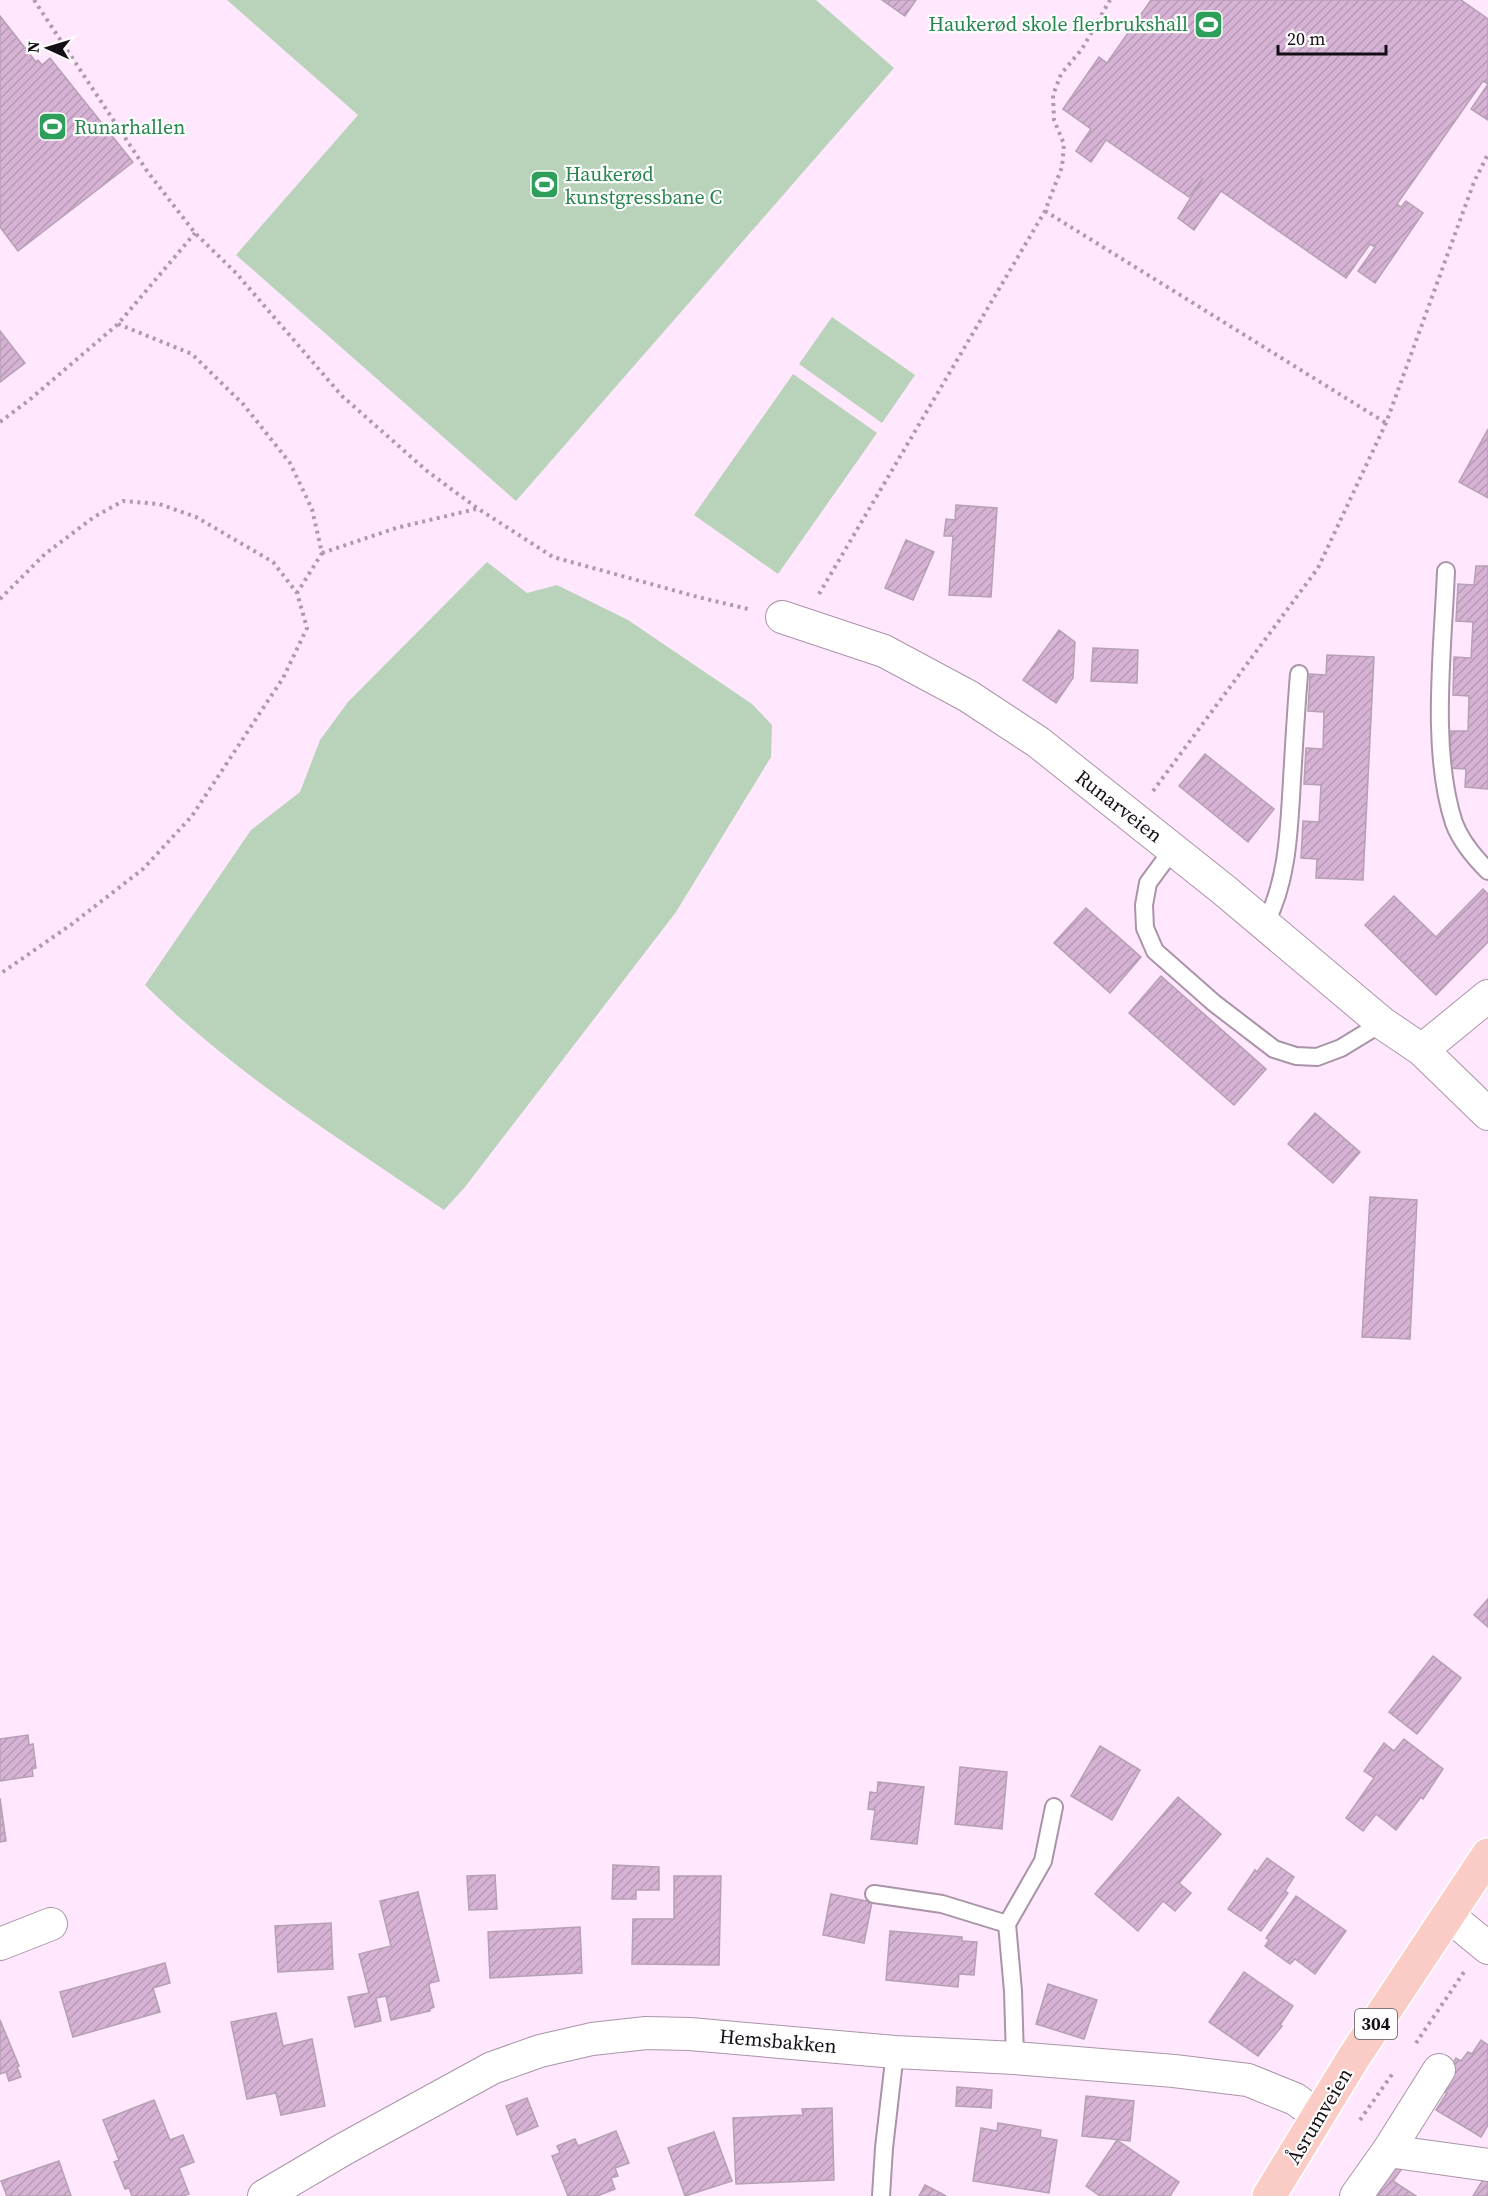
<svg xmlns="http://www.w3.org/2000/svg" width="1488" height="2196" font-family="'Source Serif 4',serif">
	<defs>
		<pattern id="building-hatch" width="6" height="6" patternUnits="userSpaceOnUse" patternTransform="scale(1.5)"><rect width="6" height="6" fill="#d6b3d4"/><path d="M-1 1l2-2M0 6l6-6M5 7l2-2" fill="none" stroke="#b799b5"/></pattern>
	</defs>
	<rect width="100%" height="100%" fill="#ffe7fd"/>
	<g fill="#b8d3b9">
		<path d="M227 0H816L894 68 516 501 236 255 358 115Z"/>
		<path d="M832 317 915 375 882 423 799 364Z"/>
		<path d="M793 374 877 433 778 574 694 515Z"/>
		<path d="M487 562 527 593 557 585 628 620 752 704 772 725 771 757 676 912 465 1187 444 1210C342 1140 233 1073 145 985L251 830 300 792 320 740 348 702Z"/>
	</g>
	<g fill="url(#building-hatch)" stroke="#b6a0b4" stroke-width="1.5">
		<path d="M882 0H916L905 16Z"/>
		<path d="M1151 0H1461L1488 19V84L1483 81 1397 204 1401 207 1406 201 1423 213 1375 283 1358 271 1375 247 1370 244 1346 278 1221 191 1194 230 1178 218 1203 178 1189 197 1106 140 1091 162 1076 151 1091 129 1063 109 1099 57 1107 63Z"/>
		<path d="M0 16 36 62 38 60 42 65 50 58 133 162 18 251 0 227Z"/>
		<path d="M1488 84V120L1471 109Z"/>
		<path d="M0 331 25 363 0 382Z"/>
		<path d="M1488 429V498L1459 482Z"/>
		<path d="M956 505 997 508 991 597 949 595 953 536H944L946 519 955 520Z"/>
		<path d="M906 540 934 552 913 600 885 588Z"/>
		<path d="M1476 566H1488V789L1465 787 1466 769 1449 768 1451 731H1468L1469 696 1453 695 1454 657 1471 658 1473 622 1456 621 1458 584 1474 585Z"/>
		<path d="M1059 630 1075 642 1073 678 1056 703 1023 680Z"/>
		<path d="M1093 648 1138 650 1137 683 1091 681Z"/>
		<path d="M1327 655 1374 657 1363 880 1316 878 1317 859 1301 858 1303 821 1319 822 1321 785 1304 784 1306 748 1323 749 1324 712 1308 711 1310 674 1326 675Z"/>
		<path d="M1205 754 1274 809 1248 842 1179 786Z"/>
		<path d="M1483 889 1488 894V942L1436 995 1365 925 1394 896 1436 937Z"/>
		<path d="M1086 908 1141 957 1110 993 1054 943Z"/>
		<path d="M1161 976 1266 1069 1234 1105 1129 1013Z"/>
		<path d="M1315 1113 1360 1152 1333 1183 1288 1144Z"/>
		<path d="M1370 1197 1417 1200 1410 1339 1362 1337Z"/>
		<path d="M1488 1599V1627L1474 1615Z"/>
		<path d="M1433 1656 1461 1678 1417 1734 1389 1712Z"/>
		<path d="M28 1735 29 1745 33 1744 36 1768 32 1769 33 1776 0 1781V1739Z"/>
		<path d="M1404 1739 1443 1769 1423 1799 1421 1797 1396 1830 1376 1814 1363 1831 1346 1818 1374 1778 1364 1771 1384 1743 1394 1751Z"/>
		<path d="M1100 1746 1140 1770 1112 1820 1071 1796Z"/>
		<path d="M960 1767 1007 1772 1002 1829 955 1824Z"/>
		<path d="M878 1782 924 1787 917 1844 871 1839 875 1810 868 1809 870 1792 877 1793Z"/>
		<path d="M1178 1797 1221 1834 1179 1883 1191 1893 1175 1911 1163 1901 1138 1931 1095 1894Z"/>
		<path d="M0 1798 6 1841 0 1842Z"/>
		<path d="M1267 1858 1294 1877 1285 1891 1288 1893 1261 1931 1228 1909 1255 1870 1257 1872Z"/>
		<path d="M613 1865 659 1867V1890H636V1899H612Z"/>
		<path d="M495 1875 497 1909 469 1910 467 1876Z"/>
		<path d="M674 1876H721L719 1965 632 1964 633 1919H674Z"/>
		<path d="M418 1892 439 1981 430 1983 429 1986 434 2007 430 2009V2011L391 2020 386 1996 376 1998 381 2021 355 2027 348 1997 369 1993 359 1954 391 1946 380 1901Z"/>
		<path d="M831 1894 872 1902 864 1943 823 1935Z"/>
		<path d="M1296 1896 1346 1931 1315 1974 1295 1959 1290 1964 1265 1946 1269 1940 1266 1938Z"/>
		<path d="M331 1923 333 1969 278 1972 275 1926Z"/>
		<path d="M580 1927 582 1973 490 1978 488 1932Z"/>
		<path d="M890 1931 962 1937V1941L977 1942 974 1975 959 1974 958 1987 886 1980Z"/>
		<path d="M165 1963 170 1983 153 1988 160 2012 73 2037 60 1992Z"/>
		<path d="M1244 1972 1293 2006 1280 2025 1282 2026 1258 2056 1209 2022Z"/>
		<path d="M1048 1984 1097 2000 1084 2039 1036 2024Z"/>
		<path d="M276 2013 283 2046 312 2039 325 2106 281 2115 276 2093 247 2099 231 2022Z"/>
		<path d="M0 2020 19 2066 17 2067 21 2077 9 2081 6 2072 0 2074Z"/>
		<path d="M1481 2040 1488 2045V2125L1481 2137 1436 2110 1447 2093 1442 2091 1448 2071 1456 2058 1461 2061 1468 2052 1472 2054Z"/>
		<path d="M957 2087 992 2090 991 2108 956 2106Z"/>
		<path d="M1086 2096 1134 2101 1130 2141 1082 2136Z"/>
		<path d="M527 2098 538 2126 517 2135 506 2106Z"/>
		<path d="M154 2100 170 2140 183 2135 194 2162 179 2168 189 2194 183 2196H132L129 2188 125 2189 114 2162 119 2160 103 2120Z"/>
		<path d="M832 2108 834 2180 736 2184 733 2118 803 2115 802 2109Z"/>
		<path d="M998 2123 1041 2130 1040 2137 1057 2140 1049 2193 973 2181 981 2128 997 2131Z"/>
		<path d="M616 2131 629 2163 615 2168 618 2176 611 2178 615 2189 597 2196H568L552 2156 560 2153 557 2146 575 2139 578 2146Z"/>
		<path d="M714 2132 732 2181 685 2196 668 2148Z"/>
		<path d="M1117 2140 1179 2182 1170 2196H1100L1086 2186Z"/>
		<path d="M59 2161 71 2196H7L1 2181Z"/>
		<path d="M1389 2162 1401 2170 1393 2181 1416 2196H1365Z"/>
		<path d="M1486 2175 1488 2177V2196H1473Z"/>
		<path d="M925 2185 946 2196H919Z"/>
	</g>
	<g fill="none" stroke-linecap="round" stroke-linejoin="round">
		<defs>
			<g id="service">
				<path d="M1446 571C1443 648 1430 750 1454 823 1461 842 1474 857 1488 871"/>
				<path d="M1173 849 1148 883 1144 905 1145 928 1155 951 1214 1003 1274 1049 1296 1056 1317 1057 1341 1048 1382 1023"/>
				<path d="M1265 924C1288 881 1289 829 1292 780 1294 745 1296 710 1299 674"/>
				<path d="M874 1894 942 1904 1007 1924"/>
				<path d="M1015 2058 1013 1991 1007 1924 1043 1861 1054 1807"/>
				<path d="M881 2196 884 2148 895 2052"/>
			</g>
			<g id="minor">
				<path d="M782 617 884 651 968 696 1038 742 1224 890 1382 1023 1422 1050 1488 1114"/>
				<path d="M1422 1050 1488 996"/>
				<path d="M1448 1915 1488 1948"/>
				<path d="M0 1944 51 1924"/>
				<path d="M1388 2151 1488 2165"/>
				<path d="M264 2196 344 2149 492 2068 540 2051 592 2039 646 2033 690 2034 895 2052 1015 2058 1174 2071 1248 2080 1295 2099 1319 2116"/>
				<path d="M1356 2196 1388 2151 1439 2070"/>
			</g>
			<path id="primary" d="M1269 2196 1354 2057 1488 1855"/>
		</defs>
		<use href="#service" stroke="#aa94a8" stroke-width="20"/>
		<use href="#minor" stroke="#aa94a8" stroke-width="34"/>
		<use href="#primary" stroke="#fff" stroke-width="36"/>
		<g stroke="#ad9bac" stroke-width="4" stroke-dasharray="3 4.5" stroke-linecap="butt">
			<path d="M34 0 147 171 195 233 236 273 342 396 427 471 477 508 553 557 698 597 748 609"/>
			<path d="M1045 211 1386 423"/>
			<path d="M118 324 192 354 243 404 290 463 312 509 322 553 297 593"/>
			<path d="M0 422 28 401 118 324 195 233"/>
			<path d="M322 553 396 528 476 509"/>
			<path d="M819 594 1045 211 1062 167 1064 144 1054 120 1053 95 1061 74 1082 49 1110 0"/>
			<path d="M0 599 45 554 94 517 123 501 159 504 196 517 273 562 297 593 307 628 283 678 192 816 143 869 72 924 0 974"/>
			<path d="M1153 791 1318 568 1386 423 1474 182 1488 154"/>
			<path d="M1416 2043 1464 1972"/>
			<path d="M1360 2120 1393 2073"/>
		</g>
		<use href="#service" stroke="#fff" stroke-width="16"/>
		<use href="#minor" stroke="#fff" stroke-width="32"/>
		<use href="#primary" stroke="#faccc5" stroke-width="33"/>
	</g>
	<defs>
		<symbol id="stadium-square" viewBox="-11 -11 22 22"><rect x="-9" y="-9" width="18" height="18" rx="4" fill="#2e9e5b" stroke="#fdfdfd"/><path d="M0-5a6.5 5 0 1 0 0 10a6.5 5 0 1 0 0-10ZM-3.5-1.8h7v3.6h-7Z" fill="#fff"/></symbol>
	</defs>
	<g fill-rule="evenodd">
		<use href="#stadium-square" x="1192" y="8" width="33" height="33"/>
		<use href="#stadium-square" x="36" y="110" width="33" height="33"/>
		<use href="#stadium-square" x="528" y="168" width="33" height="33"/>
	</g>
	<g text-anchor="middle" stroke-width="4.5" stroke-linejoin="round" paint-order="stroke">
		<rect fill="#fdfdfd" stroke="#5b565b" stroke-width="1.5" x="1355" y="2009" width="42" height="30" rx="4.5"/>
		<g font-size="18" font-weight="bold" fill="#160e16">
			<text x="1376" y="2030">304</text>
		</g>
		<g font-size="20" fill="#27864d" stroke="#fdfdfd" text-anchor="start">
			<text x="1188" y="31" text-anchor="end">Haukerød skole flerbrukshall</text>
			<text x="74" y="134">Runarhallen</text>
			<text x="565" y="181">Haukerød<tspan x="565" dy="23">kunstgressbane C</tspan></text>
		</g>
		<g font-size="20" fill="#160e16" stroke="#fdfdfd">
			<text transform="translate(1119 806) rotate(38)" y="7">Runarveien</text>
			<text transform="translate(778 2041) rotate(5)" y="7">Hemsbakken</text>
			<text transform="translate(1319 2116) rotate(-59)" y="7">Åsrumveien</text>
		</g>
	</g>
	<g transform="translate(48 48) rotate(274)" stroke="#fdfdfd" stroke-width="4.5" paint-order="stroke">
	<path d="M0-4.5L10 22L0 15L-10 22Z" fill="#160e16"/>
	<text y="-9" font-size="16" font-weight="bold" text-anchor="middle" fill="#160e16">N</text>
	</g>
	<path d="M1278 45v9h108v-9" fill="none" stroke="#160e16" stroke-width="3"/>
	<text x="1287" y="45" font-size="18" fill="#160e16" stroke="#fdfdfd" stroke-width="4.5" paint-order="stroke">20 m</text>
</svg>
